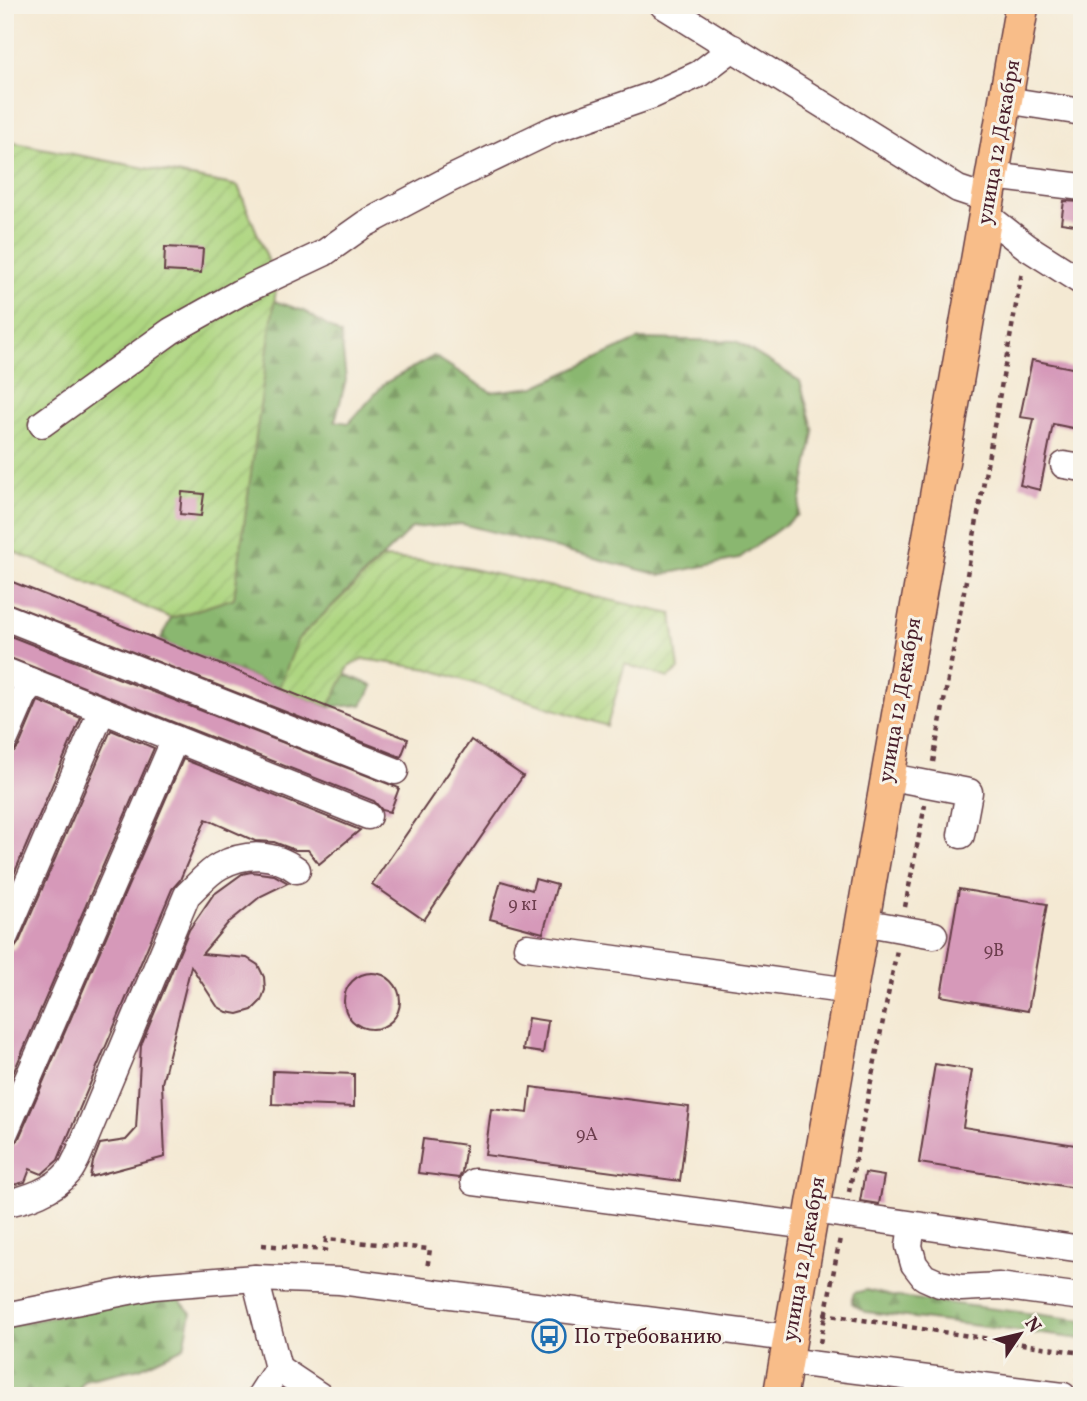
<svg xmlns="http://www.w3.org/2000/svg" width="1087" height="1401" font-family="Vollkorn,serif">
	<defs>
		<pattern id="forest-firs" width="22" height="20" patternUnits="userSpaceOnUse" patternTransform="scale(1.75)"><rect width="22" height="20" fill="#8ab76f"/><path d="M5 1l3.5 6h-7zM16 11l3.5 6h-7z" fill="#73945b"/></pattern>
		<pattern id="garden-furrows" width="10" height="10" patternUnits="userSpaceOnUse" patternTransform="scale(1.75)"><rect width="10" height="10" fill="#aed681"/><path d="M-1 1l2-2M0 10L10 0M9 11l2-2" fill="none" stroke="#97b770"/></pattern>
	</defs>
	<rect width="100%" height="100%" fill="#f7f3e8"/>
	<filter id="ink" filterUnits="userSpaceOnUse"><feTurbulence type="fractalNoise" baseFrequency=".0143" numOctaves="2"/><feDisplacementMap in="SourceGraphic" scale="14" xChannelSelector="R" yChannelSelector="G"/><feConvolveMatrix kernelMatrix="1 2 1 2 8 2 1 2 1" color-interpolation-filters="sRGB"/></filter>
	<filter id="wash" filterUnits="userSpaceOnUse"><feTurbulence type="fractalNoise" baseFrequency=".00686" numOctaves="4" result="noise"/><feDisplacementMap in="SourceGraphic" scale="28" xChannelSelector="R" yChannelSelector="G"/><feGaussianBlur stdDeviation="1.57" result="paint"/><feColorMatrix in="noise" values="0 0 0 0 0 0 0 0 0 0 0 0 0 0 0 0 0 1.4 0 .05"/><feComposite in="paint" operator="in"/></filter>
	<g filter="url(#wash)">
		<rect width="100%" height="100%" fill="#f4e9d3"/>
		<g fill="url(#forest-firs)" stroke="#6a6b4d" stroke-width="2">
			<path d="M274 301 304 311 341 335 346 380 335 421 349 423 385 383 434 356 491 392 535 387 639 339 736 341 800 381 814 432 798 515 738 559 660 575 462 524 412 528 298 639 294 649 328 667 373 686 362 705 329 707 160 641 171 618 234 598Z"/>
			<path d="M866 1290 891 1296 1082 1320V1339L866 1312 851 1303 854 1293Z"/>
			<path d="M174 1294 191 1313 184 1347 140 1368 84 1380 76 1396H5V1326Z"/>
		</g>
		<g fill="url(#garden-furrows)" stroke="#7c7a56" stroke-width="2">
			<path d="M5 141 238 186 277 282 234 598 171 618 5 548Z"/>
			<path d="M383 558 441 562 672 614 679 669 668 678 625 664 607 726 429 669 363 659 350 665 329 707 279 688 298 639Z"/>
		</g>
		<g id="blocks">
			<g fill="#d699b9">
				<path d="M1064 201 1082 202V226L1061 223Z"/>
				<path d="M165 247 203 249 201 273 164 271Z"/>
				<path d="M1032 360 1082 370V430L1053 424 1040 490 1020 485 1034 419 1020 417Z"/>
				<path d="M182 492 204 494 201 516 180 514Z"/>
				<path d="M5 579 408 739 401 757 5 602Z"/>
				<path d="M5 634 399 788 390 812 382 810 374 801 5 656Z"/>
				<path d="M38 701 81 718 5 895V754L14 752 19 746Z"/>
				<path d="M111 730 154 748 5 1092V951L14 949 19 942Z"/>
				<path d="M471 740 523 776 424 920 372 884Z"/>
				<path d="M183 759 360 830 319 864 308 850H295L274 842 255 841 206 819 180 880 172 889 58 1160 42 1174 30 1169 25 1182 5 1187V1148L14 1145 19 1138Z"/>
				<path d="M251 872 274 875 288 883 261 896 228 923 202 954 247 958 258 965 264 977 265 990 261 1001 252 1010 238 1014 227 1012 217 1006 191 966 162 1083 165 1157 90 1177 93 1162 100 1144 126 1140 136 1129 141 1045 189 930 213 895 242 874Z"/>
				<path d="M535 879 557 885 543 933 490 919 501 881 532 890Z"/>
				<path d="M959 889 1047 904 1028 1011 941 996Z"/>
				<circle cx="372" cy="1001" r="28"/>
				<path d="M528 1018 548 1021 543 1053 523 1050Z"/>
				<path d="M935 1064 972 1070 963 1127 1082 1146V1189L919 1163Z"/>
				<path d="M273 1071 354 1074V1107L272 1104Z"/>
				<path d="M531 1087 689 1107 680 1181 485 1155 491 1109 528 1113Z"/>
				<path d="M423 1139 466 1145 462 1172 459 1178 418 1173Z"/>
				<path d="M865 1173 884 1176 879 1204 860 1201Z"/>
			</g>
		</g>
	</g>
	<g filter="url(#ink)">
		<use href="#blocks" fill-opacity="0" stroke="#643d44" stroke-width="2"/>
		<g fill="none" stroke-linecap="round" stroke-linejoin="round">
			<defs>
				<g id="minor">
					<path d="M663 5 958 189 988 199"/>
					<path d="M1006 100 1082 112"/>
					<path d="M993 176 1082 187"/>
					<path d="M986 215 1027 247 1082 282"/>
					<path d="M42 424 171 331 239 293 324 253 365 224 450 179 552 130 653 95 699 74 733 48"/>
					<path d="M1064 465 1082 468"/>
					<path d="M5 617 395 771"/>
					<path d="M5 671 368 816"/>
					<path d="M5 739 30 681"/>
					<path d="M886 776 969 792 961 835"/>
					<path d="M862 922 934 935"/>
					<path d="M5 936 102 710"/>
					<path d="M527 947 850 991"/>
					<path d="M5 1132 175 739"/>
					<path d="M474 1182 809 1226"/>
					<path d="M5 1203C26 1200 54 1190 68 1173 72 1169 74 1163 77 1158L187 895C197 886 208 872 220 866 246 852 274 853 297 870"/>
					<path d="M812 1210 1082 1249"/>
					<path d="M912 1225 909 1246 914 1264 924 1277 940 1284 961 1288 999 1286 1082 1297"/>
					<path d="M255 1278 278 1368 260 1396"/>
					<path d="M5 1316 154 1286 255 1278 340 1281 789 1338"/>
					<path d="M785 1361 1063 1396"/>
					<path d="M278 1368 320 1396"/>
				</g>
				<path id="major" d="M780 1396 1022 5"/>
			</defs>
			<use href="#minor" stroke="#643d44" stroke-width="29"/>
			<use href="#major" stroke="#643d44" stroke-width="36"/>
			<g stroke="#643d44" stroke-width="4.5" stroke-dasharray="5 5" stroke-linecap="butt">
				<path d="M933 762 1022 272"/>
				<path d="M905 907 925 805"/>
				<path d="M849 1192 897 950"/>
				<path d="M262 1245 325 1250 326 1239 430 1249 427 1269"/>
				<path d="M823 1314 1082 1353"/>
				<path d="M820 1343 840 1238"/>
				<path d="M1077 1380 1080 1353"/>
			</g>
			<use href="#minor" stroke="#fff" stroke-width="26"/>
			<use href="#major" stroke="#f8bd89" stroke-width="33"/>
		</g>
	</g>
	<defs>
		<symbol id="bus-ring" viewBox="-11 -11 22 22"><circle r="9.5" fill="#f7f3e8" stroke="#1f6fb2" stroke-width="1.5"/><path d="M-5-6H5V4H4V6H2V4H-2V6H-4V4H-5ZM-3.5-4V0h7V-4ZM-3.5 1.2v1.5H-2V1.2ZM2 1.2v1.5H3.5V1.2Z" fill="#1f6fb2"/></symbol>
	</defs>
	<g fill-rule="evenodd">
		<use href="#bus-ring" x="530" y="1317" width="38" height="38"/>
	</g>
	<g text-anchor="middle" stroke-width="6" stroke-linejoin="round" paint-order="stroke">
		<g font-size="18" fill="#6d3e4e">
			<text x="523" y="910">9 к1</text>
			<text x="994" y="956">9В</text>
			<text x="587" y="1140">9А</text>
		</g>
		<g font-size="21" fill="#4a1f2b" stroke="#f7f3e8">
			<text transform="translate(998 142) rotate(-80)" y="7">улица 12 Декабря</text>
			<text transform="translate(899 700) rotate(-80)" y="7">улица 12 Декабря</text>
			<text transform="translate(803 1259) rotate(-80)" y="7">улица 12 Декабря</text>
		</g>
		<g font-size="21" fill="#4a1f2b" stroke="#f7f3e8" text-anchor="start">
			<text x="574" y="1343">По требованию</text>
		</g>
	</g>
	<rect width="1087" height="1401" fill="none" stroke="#f7f3e8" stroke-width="28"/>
	<g transform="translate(1020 1334) rotate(55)" stroke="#f7f3e8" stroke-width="5" paint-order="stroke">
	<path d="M0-5L12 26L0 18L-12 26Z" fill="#4a1f2b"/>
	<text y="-10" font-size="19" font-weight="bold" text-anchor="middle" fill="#4a1f2b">N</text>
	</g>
</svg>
